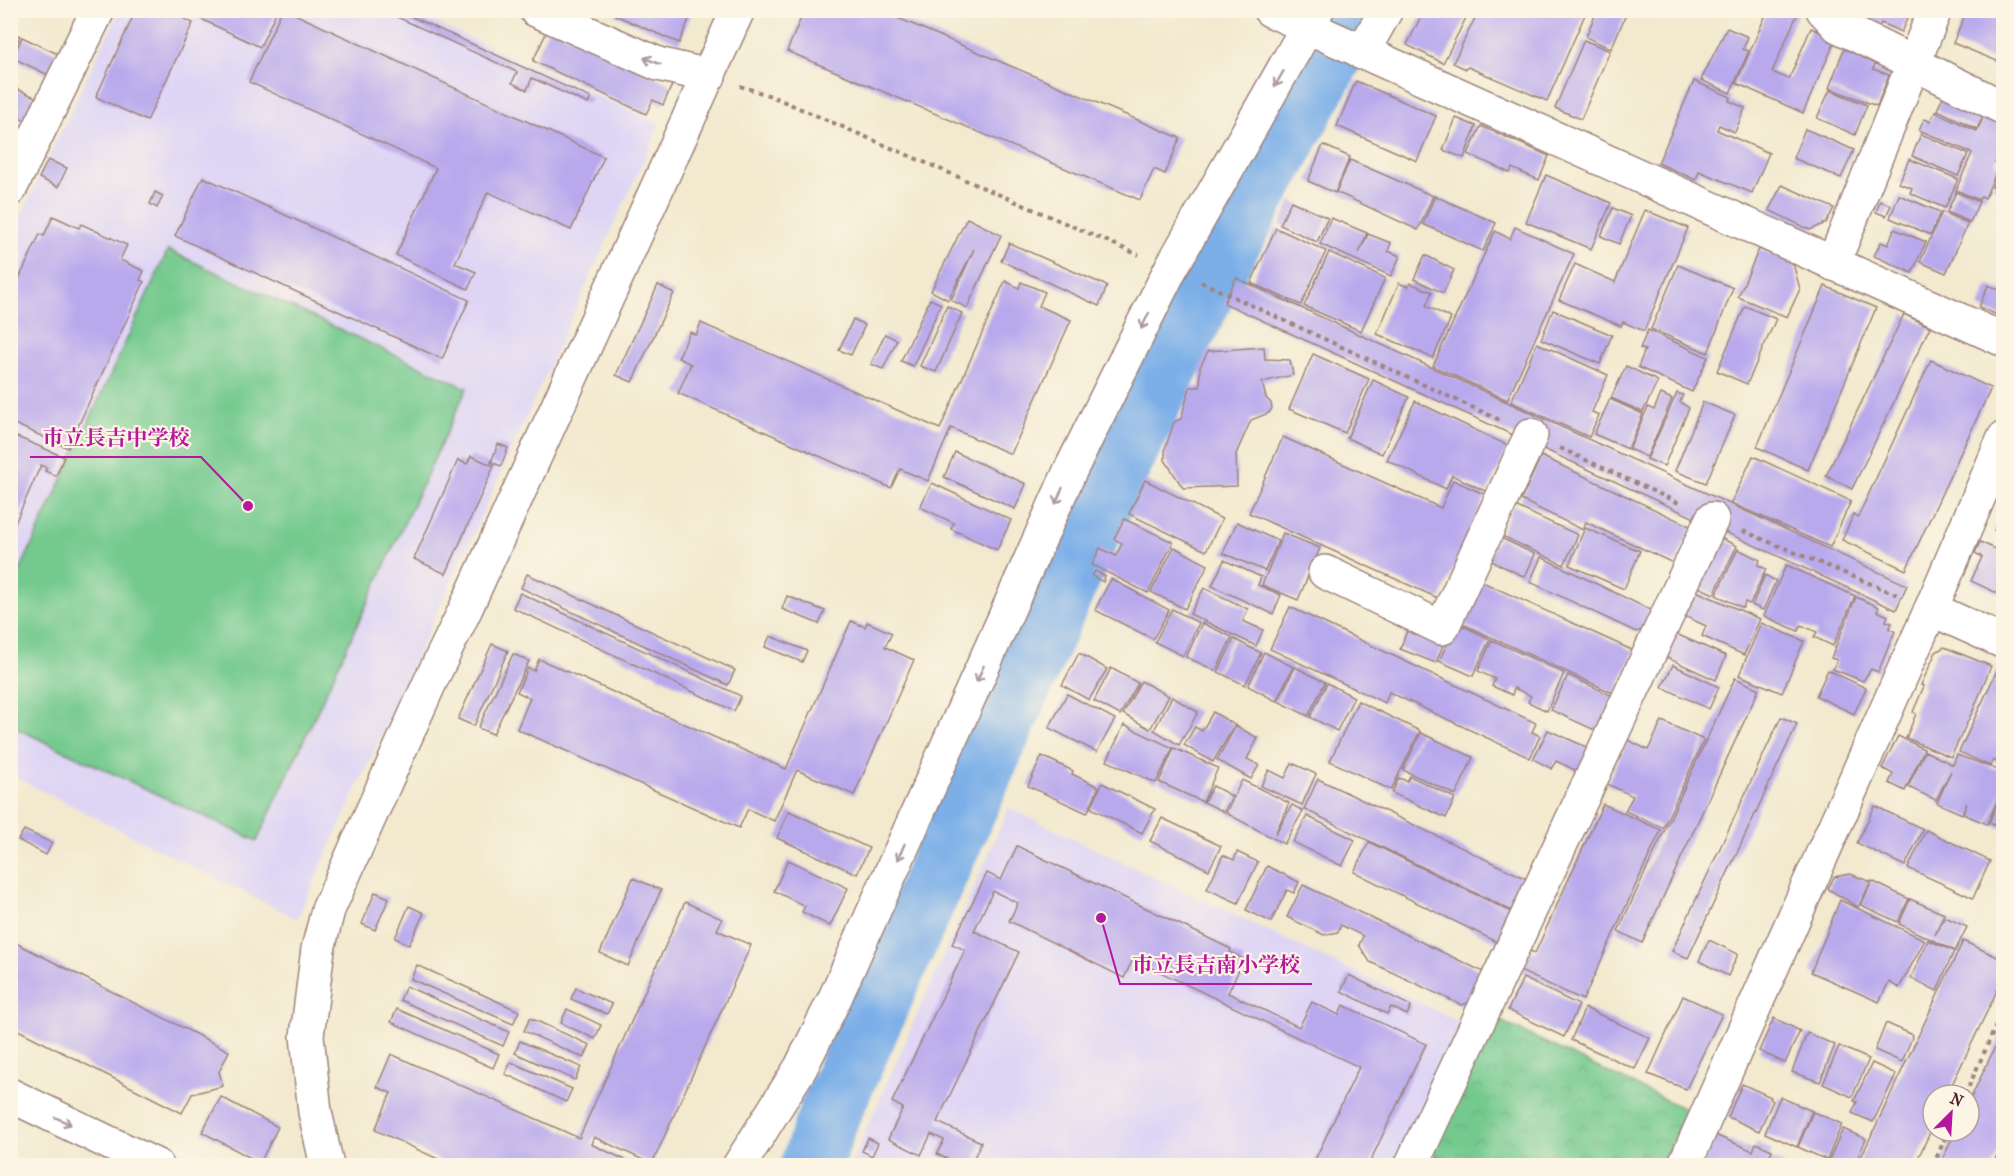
<svg xmlns="http://www.w3.org/2000/svg" width="2014" height="1176" font-family="'IM FELL French Canon','Noto Serif JP',serif">
	<defs>
		<pattern id="park-crowns" width="20" height="18" patternUnits="userSpaceOnUse" patternTransform="scale(1.5)"><rect width="20" height="18" fill="#73c98e"/><path d="M2 6a3 3 0 1 1 6 0M12 15a3 3 0 1 1 6 0" fill="none" stroke="#65ac7b"/></pattern>
	</defs>
	<rect width="100%" height="100%" fill="#fcf5e5"/>
	<filter id="ink" filterUnits="userSpaceOnUse"><feTurbulence type="fractalNoise" baseFrequency=".0167" numOctaves="2"/><feDisplacementMap in="SourceGraphic" scale="12" xChannelSelector="R" yChannelSelector="G"/><feConvolveMatrix kernelMatrix="1 2 1 2 8 2 1 2 1" color-interpolation-filters="sRGB"/></filter>
	<filter id="wash" filterUnits="userSpaceOnUse"><feTurbulence type="fractalNoise" baseFrequency=".008" numOctaves="4" result="noise"/><feDisplacementMap in="SourceGraphic" scale="24" xChannelSelector="R" yChannelSelector="G"/><feGaussianBlur stdDeviation="1.35" result="paint"/><feColorMatrix in="noise" values="0 0 0 0 0 0 0 0 0 0 0 0 0 0 0 0 0 1.4 0 .05"/><feComposite in="paint" operator="in"/></filter>
	<g filter="url(#wash)">
		<rect width="100%" height="100%" fill="#f2e9ce"/>
		<g fill="#ded5f5">
			<path d="M119 11H410L660 124 297 919 11 775 10 238Z"/>
			<path d="M1009 808 1472 1028 1405 1165 850 1166Z"/>
		</g>
		<path fill="#73c98e" stroke="#5e745c" stroke-width="1.5" d="M168 250 467 388 257 841 11 726V590Z"/>
		<path fill="url(#park-crowns)" stroke="#5e745c" stroke-width="1.5" d="M1496 1019 1687 1110 1661 1165H1460L1429 1151Z"/>
		<g fill="none" stroke-linecap="round" stroke-linejoin="round">
			<path stroke="#7bafe8" stroke-width="62" d="M811 1166 829 1115 1113 479 1214 272 1353 17"/>
		</g>
		<g id="blocks">
			<g fill="#b8a9ed">
				<path d="M136 10H166L193 23 147 121 96 97Z"/>
				<path d="M182 10H277L260 47Z"/>
				<path d="M282 10H286L604 157 571 230 488 192 455 263 476 272 468 289 396 255 436 168 249 82Z"/>
				<path d="M382 10H397L591 98 588 104 532 78 527 90 512 83 517 72Z"/>
				<path d="M617 10H693L679 43 615 15Z"/>
				<path d="M790 10H879L1180 138 1165 174 1154 169 1140 200 787 51 801 18 789 14Z"/>
				<path d="M1126 10H1144L1142 17Z"/>
				<path d="M1424 10H1470L1443 63 1407 45Z"/>
				<path d="M1479 10H1587L1547 101 1468 67 1466 69 1453 63Z"/>
				<path d="M1597 10H1628L1611 49 1586 37Z"/>
				<path d="M1768 10H1799L1772 72 1789 79 1811 28 1836 39 1803 113 1736 83Z"/>
				<path d="M1863 10H1911L1901 32 1881 23 1878 30 1859 21Z"/>
				<path d="M1967 10H2004V64L1953 43Z"/>
				<path d="M549 27 672 85 663 105 653 100 646 114 533 61Z"/>
				<path d="M1727 28 1748 37 1743 49 1749 51 1730 93 1701 80Z"/>
				<path d="M10 32 20 36 10 59Z"/>
				<path d="M22 37 64 57 60 68 46 74 13 58Z"/>
				<path d="M1584 40 1610 51 1581 119 1555 108Z"/>
				<path d="M1844 49 1876 61 1873 69 1889 75 1877 106 1829 88Z"/>
				<path d="M1356 81 1436 116 1417 161 1337 126Z"/>
				<path d="M1694 81 1731 97 1729 101 1745 108 1735 132 1719 125 1717 130 1769 153 1752 193 1699 171 1696 180 1658 163Z"/>
				<path d="M10 86 35 97V108L28 122 10 114Z"/>
				<path d="M1830 90 1867 105 1855 135 1817 118Z"/>
				<path d="M1946 90 1987 108 1977 129 1937 110Z"/>
				<path d="M1935 112 1977 131 1984 115 2004 124V144L1995 163 1999 165 1985 198 1981 196 1979 200 1956 190 1972 153 1919 130 1924 119 1930 121Z"/>
				<path d="M1456 118 1476 126 1464 158 1443 150Z"/>
				<path d="M1481 126 1549 156 1539 180 1512 168 1510 173 1468 154Z"/>
				<path d="M1805 129 1854 150 1841 178 1793 158Z"/>
				<path d="M1921 134 1968 154 1958 176 1912 156Z"/>
				<path d="M1323 145 1350 157 1335 193 1308 181Z"/>
				<path d="M1909 159 1958 179 1945 208 1910 193 1912 188 1899 183Z"/>
				<path d="M2003 159H2004V191L1992 187Z"/>
				<path d="M48 160 67 168 58 187 39 178Z"/>
				<path d="M1350 160 1433 196 1418 230 1336 192Z"/>
				<path d="M1546 175 1611 203 1591 249 1526 222Z"/>
				<path d="M203 177 469 300 442 359 175 236Z"/>
				<path d="M1782 185 1834 208 1826 223 1810 230 1769 210Z"/>
				<path d="M155 192 163 196 157 208 150 204Z"/>
				<path d="M1956 192 1979 202 1970 222 1947 212Z"/>
				<path d="M1899 195 1940 212 1931 235 1890 218Z"/>
				<path d="M1435 196 1496 223 1483 251 1423 224Z"/>
				<path d="M1291 201 1328 218 1317 242 1280 225Z"/>
				<path d="M1880 201 1891 205 1886 216 1876 212Z"/>
				<path d="M1613 208 1631 216 1619 244 1601 236Z"/>
				<path d="M1645 210 1688 228 1644 331 1623 322 1621 326 1559 300 1575 264 1615 282Z"/>
				<path d="M1942 212 1968 223 1946 273 1920 262Z"/>
				<path d="M53 216 79 228 81 224 127 245 120 260 144 271 140 280 144 282 68 448 10 422V298L40 234 44 236Z"/>
				<path d="M967 218 1001 235 967 308 951 300 974 249 948 300 931 291Z"/>
				<path d="M1331 218 1367 233 1359 253 1368 234 1391 243 1388 251 1400 256 1391 276 1320 244Z"/>
				<path d="M1515 227 1574 254 1507 400 1433 366 1495 231 1510 239Z"/>
				<path d="M1276 228 1326 251 1301 305 1251 283Z"/>
				<path d="M1894 229 1926 242 1912 273 1874 256 1881 242 1888 245Z"/>
				<path d="M1009 243 1107 286 1099 306 1001 261Z"/>
				<path d="M1759 249 1793 263 1800 289 1787 317 1738 297Z"/>
				<path d="M1329 252 1385 278 1361 331 1304 306Z"/>
				<path d="M1425 255 1454 270 1443 293 1414 279Z"/>
				<path d="M1678 265 1733 288 1708 353 1651 329Z"/>
				<path d="M1236 278 1907 585 1896 610 1224 303Z"/>
				<path d="M1005 281 1019 288 1021 282 1045 292 1039 306 1071 320 1011 454 951 428 928 481 900 469 891 488 678 393 691 364 678 358 690 332 696 335 701 323 940 429Z"/>
				<path d="M1399 283 1408 287 1410 283 1432 292 1426 306 1451 318 1433 358 1377 334Z"/>
				<path d="M658 285 674 293 632 382 616 375Z"/>
				<path d="M1988 285 2004 292V318L1979 307Z"/>
				<path d="M1825 286 1876 308 1808 470 1757 447Z"/>
				<path d="M930 299 941 304 913 366 901 361Z"/>
				<path d="M947 306 962 313 936 372 920 366Z"/>
				<path d="M1745 306 1776 319 1747 384 1717 371Z"/>
				<path d="M1553 310 1612 335 1600 364 1541 339Z"/>
				<path d="M1904 314 1930 327 1852 489 1826 476Z"/>
				<path d="M853 319 865 325 851 355 839 350Z"/>
				<path d="M1648 330 1708 357 1692 392 1638 367 1645 350 1640 348Z"/>
				<path d="M885 334 897 340 883 369 871 364Z"/>
				<path d="M1537 343 1608 375 1592 412 1599 415 1589 437 1511 402Z"/>
				<path d="M1264 347 1265 359 1290 360 1293 375 1262 382 1266 398 1271 403 1272 408 1269 413 1251 420 1236 454 1237 486 1183 488 1165 460V449L1174 422 1181 419 1190 387H1200V367L1208 351Z"/>
				<path d="M1313 354 1369 379 1345 433 1289 409Z"/>
				<path d="M1931 360 1991 388 1906 570 1842 540 1854 514 1858 517Z"/>
				<path d="M1626 366 1658 381 1643 412 1611 398Z"/>
				<path d="M1373 380 1409 397 1382 454 1347 438Z"/>
				<path d="M1677 393 1683 395 1680 402 1689 408 1664 466 1647 459Z"/>
				<path d="M1661 394 1672 399 1647 457 1629 449 1648 407 1654 410Z"/>
				<path d="M1610 399 1643 414 1628 449 1594 434Z"/>
				<path d="M1415 401 1509 446 1487 492 1452 475 1446 489 1387 460Z"/>
				<path d="M1703 402 1735 415 1706 483 1675 471Z"/>
				<path d="M10 434 64 457 56 476 45 471 47 468 41 465 15 523 10 521Z"/>
				<path d="M1283 437 1441 508 1453 480 1486 495 1440 599 1249 513Z"/>
				<path d="M498 444 508 448 501 466 491 462Z"/>
				<path d="M955 452 1026 484 1015 509 944 477Z"/>
				<path d="M471 456 494 466 446 574 414 559 458 460 467 464Z"/>
				<path d="M1541 456 1692 527 1675 564 1586 522 1583 530 1521 500Z"/>
				<path d="M1753 456 1851 501 1830 547 1731 503Z"/>
				<path d="M1145 480 1222 519 1206 551 1129 514Z"/>
				<path d="M932 483 1011 520 997 550 951 529 954 523 920 507Z"/>
				<path d="M1513 505 1578 535 1564 565 1500 535Z"/>
				<path d="M2004 510V534L1994 530Z"/>
				<path d="M1124 519 1173 542 1148 593 1092 565 1100 548 1116 556 1122 543 1114 539Z"/>
				<path d="M1237 522 1278 541 1265 571 1223 553Z"/>
				<path d="M1585 528 1640 551 1624 589 1569 565Z"/>
				<path d="M1283 533 1320 548 1298 600 1262 585Z"/>
				<path d="M1715 535 1737 546 1714 594 1692 584Z"/>
				<path d="M1499 537 1535 554 1525 577 1487 559Z"/>
				<path d="M1980 542 2004 553V590L2001 595 1971 581 1982 557 1975 553Z"/>
				<path d="M1174 547 1208 565 1185 609 1151 592Z"/>
				<path d="M1738 549 1760 560 1758 565 1766 569 1750 604 1745 602 1743 608 1716 595Z"/>
				<path d="M1541 557 1657 613 1651 627 1636 632 1530 582Z"/>
				<path d="M1224 560 1261 577 1258 585 1281 595 1273 614 1212 586Z"/>
				<path d="M1786 565 1855 596 1833 646 1814 637 1817 632 1801 625 1798 631 1764 616Z"/>
				<path d="M1095 571 1105 576 1103 582 1092 576Z"/>
				<path d="M527 574 735 670 728 685 521 588Z"/>
				<path d="M1765 575 1776 581 1763 610 1752 605Z"/>
				<path d="M1111 579 1169 610 1153 639 1095 610Z"/>
				<path d="M1478 580 1634 651 1615 694 1458 622Z"/>
				<path d="M1204 588 1248 609 1243 621 1263 630 1256 646 1190 614Z"/>
				<path d="M1689 588 1760 619 1744 655 1702 636 1706 626 1678 613Z"/>
				<path d="M520 593 741 696 734 711 513 608Z"/>
				<path d="M787 596 825 611 819 624 782 609Z"/>
				<path d="M1856 597 1879 607 1877 611 1888 616 1886 621 1892 623 1889 629 1895 631 1878 672 1871 669 1863 681 1833 669 1837 660 1831 658Z"/>
				<path d="M1290 607 1536 723 1532 732 1540 736 1530 758 1389 692 1385 703 1270 649Z"/>
				<path d="M1172 609 1199 623 1183 656 1155 642Z"/>
				<path d="M851 621 865 627 867 622 892 633 885 647 914 660 854 795 797 770 774 821 748 809 739 828 517 729 530 698 517 692 528 668 534 671 539 659 786 769Z"/>
				<path d="M1202 623 1232 637 1216 671 1186 657Z"/>
				<path d="M1457 623 1490 639 1473 676 1439 661Z"/>
				<path d="M1761 623 1804 641 1782 693 1739 675Z"/>
				<path d="M1407 631 1443 645 1436 663 1400 649Z"/>
				<path d="M1674 633 1726 656 1716 680 1663 656Z"/>
				<path d="M770 636 807 651 802 662 765 647Z"/>
				<path d="M1234 639 1261 653 1245 685 1218 672Z"/>
				<path d="M1492 640 1564 673 1547 711 1528 702 1531 696 1514 688 1512 695 1492 686 1495 679 1478 671Z"/>
				<path d="M492 644 508 651 474 726 458 719Z"/>
				<path d="M1944 647 1991 666 1974 708 1951 757 1906 738 1916 714 1913 712 1924 686 1921 685 1936 652Z"/>
				<path d="M1264 652 1293 667 1276 701 1248 686Z"/>
				<path d="M1079 653 1107 669 1089 700 1062 685Z"/>
				<path d="M513 654 529 661 493 734 478 728Z"/>
				<path d="M2000 664 2004 665V727L2002 730 2004 731V765L1993 760 1990 766 1959 752Z"/>
				<path d="M1673 665 1719 687 1709 709 1662 687Z"/>
				<path d="M1295 667 1325 682 1308 716 1278 701Z"/>
				<path d="M1111 668 1138 683 1120 715 1094 701Z"/>
				<path d="M1828 670 1866 688 1854 714 1816 696Z"/>
				<path d="M1568 675 1615 697 1599 732 1551 710Z"/>
				<path d="M1735 678 1759 689 1642 943 1618 931Z"/>
				<path d="M1141 681 1169 696 1150 729 1123 714Z"/>
				<path d="M1327 683 1354 697 1337 731 1310 717Z"/>
				<path d="M1067 694 1115 719 1097 752 1049 728Z"/>
				<path d="M1172 697 1198 712 1179 745 1154 730Z"/>
				<path d="M1358 701 1420 731 1391 790 1330 761Z"/>
				<path d="M1213 712 1235 725 1213 762 1184 745 1195 727 1202 731Z"/>
				<path d="M1781 717 1797 724 1688 958 1672 951Z"/>
				<path d="M1662 721 1704 740 1663 828 1625 811 1633 796 1607 784 1628 740 1648 750Z"/>
				<path d="M1124 725 1173 748 1156 783 1107 761Z"/>
				<path d="M1236 726 1258 738 1247 759 1259 765 1251 779 1217 760Z"/>
				<path d="M1548 730 1591 749 1581 773 1556 761 1552 769 1533 759Z"/>
				<path d="M1421 733 1473 757 1456 795 1403 770Z"/>
				<path d="M1898 736 1924 749 1905 791 1889 783 1893 774 1882 768Z"/>
				<path d="M1174 748 1218 768 1203 802 1159 782Z"/>
				<path d="M1925 751 1953 765 1957 755 2004 772V785L1987 824 1963 814 1967 803 1962 814 1937 803 1951 771 1936 800 1908 787Z"/>
				<path d="M1042 756 1073 771 1072 774 1099 787 1087 813 1028 786Z"/>
				<path d="M1292 763 1316 774 1302 805 1261 786 1269 770 1285 778Z"/>
				<path d="M1410 776 1455 798 1446 818 1392 793 1399 778 1407 781Z"/>
				<path d="M1318 779 1535 883 1522 916 1304 809Z"/>
				<path d="M1242 780 1289 803 1275 834 1292 805 1303 811 1284 844 1226 813Z"/>
				<path d="M1102 783 1155 809 1142 833 1091 808Z"/>
				<path d="M1213 786 1232 796 1224 812 1204 802Z"/>
				<path d="M2003 789H2004V829L1989 823Z"/>
				<path d="M1603 804 1661 830 1583 1000 1520 971 1530 951 1535 953Z"/>
				<path d="M1875 806 1923 829 1905 866 1857 843Z"/>
				<path d="M789 811 869 848 857 874 777 838Z"/>
				<path d="M1307 816 1355 840 1342 866 1293 842Z"/>
				<path d="M1162 818 1221 846 1209 870 1150 841Z"/>
				<path d="M24 830 52 843 46 855 18 840Z"/>
				<path d="M1926 830 1990 861 1973 898 1908 868Z"/>
				<path d="M1369 842 1516 914 1501 944 1354 872Z"/>
				<path d="M1017 846 1231 949 1230 952 1244 959 1228 993 1299 1027 1312 1002 1339 1015 1343 1005 1426 1044 1368 1166H1312L1359 1067 1133 959 1124 978 1009 921 1018 903 993 891 974 931 1019 952 937 1122 981 1142 974 1158 990 1166H952L953 1162 937 1154 944 1140 931 1134 921 1155 888 1139 903 1108 892 1102 965 950 952 944 987 873 1001 880Z"/>
				<path d="M1237 852 1258 862 1238 903 1207 889 1223 855 1234 860Z"/>
				<path d="M788 860 848 888 830 926 802 912 805 906 774 891Z"/>
				<path d="M1267 866 1299 882 1294 893 1287 890 1271 922 1246 910Z"/>
				<path d="M1850 874 1871 882 1858 907 1828 889 1834 877Z"/>
				<path d="M633 878 661 890 628 966 600 953Z"/>
				<path d="M1872 881 1909 899 1898 922 1861 905Z"/>
				<path d="M1303 885 1494 977 1483 999 1461 1005 1370 962 1359 945 1363 936 1341 925 1338 932 1324 935 1287 917Z"/>
				<path d="M375 892 389 898 375 930 362 924Z"/>
				<path d="M1910 899 1944 914 1935 935 1945 917 1967 927 1955 951 1899 924Z"/>
				<path d="M1840 900 1925 940 1899 988 1889 982 1879 1002 1811 972Z"/>
				<path d="M685 902 722 919 717 930 751 945 652 1164 594 1137 591 1144 630 1162 629 1166H453L375 1130 391 1093 377 1087 391 1054 579 1138Z"/>
				<path d="M409 906 424 913 409 945 395 938Z"/>
				<path d="M10 940 229 1051 219 1072 223 1086 192 1094 182 1113 10 1026Z"/>
				<path d="M1709 940 1738 954 1728 976 1699 961Z"/>
				<path d="M1928 940 1954 951 1937 991 1911 978Z"/>
				<path d="M1963 941 2004 960V976L1947 1095H1933V1126L1920 1154 1914 1166H1857Z"/>
				<path d="M417 965 519 1011 513 1024 411 979Z"/>
				<path d="M1349 975 1411 1006 1407 1015 1391 1007 1387 1014 1341 991Z"/>
				<path d="M1523 978 1579 1005 1564 1037 1508 1010Z"/>
				<path d="M406 986 509 1032 503 1046 400 1000Z"/>
				<path d="M576 988 612 1004 607 1014 571 999Z"/>
				<path d="M1683 996 1722 1014 1686 1089 1648 1074Z"/>
				<path d="M1585 1008 1650 1038 1635 1069 1571 1040Z"/>
				<path d="M397 1009 499 1054 493 1068 391 1022Z"/>
				<path d="M567 1009 601 1025 595 1039 561 1023Z"/>
				<path d="M530 1018 590 1045 584 1058 524 1031Z"/>
				<path d="M1774 1018 1800 1031 1785 1063 1759 1051Z"/>
				<path d="M1886 1023 1913 1035 1902 1062 1875 1050Z"/>
				<path d="M2004 1028V1156L1998 1153 1992 1166H1940L1955 1131H1969V1102Z"/>
				<path d="M1807 1033 1835 1045 1820 1082 1792 1072Z"/>
				<path d="M520 1041 581 1067 575 1080 515 1053Z"/>
				<path d="M1839 1046 1869 1059 1852 1097 1823 1084Z"/>
				<path d="M511 1062 572 1089 566 1102 505 1074Z"/>
				<path d="M1872 1063 1896 1074 1873 1122 1852 1113 1857 1102 1854 1101Z"/>
				<path d="M1742 1084 1771 1097 1770 1099 1773 1101 1759 1131 1728 1117Z"/>
				<path d="M221 1097 278 1127 260 1163 202 1132Z"/>
				<path d="M1780 1097 1812 1111 1797 1147 1765 1133Z"/>
				<path d="M1813 1112 1842 1124 1827 1160 1798 1147Z"/>
				<path d="M1843 1129 1866 1139 1854 1166H1835L1828 1162Z"/>
				<path d="M1715 1135 1753 1151 1756 1143 1772 1150 1769 1158 1788 1166H1702Z"/>
				<path d="M868 1138 878 1143 872 1156 862 1151Z"/>
				<path d="M1437 1157 1455 1166H1433Z"/>
			</g>
		</g>
	</g>
	<g filter="url(#ink)">
		<use href="#blocks" fill-opacity="0" stroke="#9e847c" stroke-width="1.5"/>
		<g fill="none" stroke-linecap="round" stroke-linejoin="round">
			<defs>
				<g id="minor">
					<path d="M536 10 658 64 709 76"/>
					<path d="M1270 10 2004 340"/>
					<path d="M1823 10 1838 26 2004 108"/>
					<path d="M1362 53 1386 10"/>
					<path d="M10 189 98 10"/>
					<path d="M1833 264 1935 10"/>
					<path d="M1325 572 1442 628 1531 435"/>
					<path d="M1931 609 2004 642"/>
					<path d="M10 1095 157 1166"/>
					<path d="M327 1166 315 1112 307 1036 318 949 328 910 431 680 466 608 738 10"/>
					<path d="M739 1166 801 1067 835 998 1070 471 1171 268 1317 10"/>
					<path d="M1411 1166 1712 519"/>
					<path d="M1684 1166 1931 609 2004 438"/>
				</g>
			</defs>
			<use href="#minor" stroke="#9e847c" stroke-width="36"/>
			<g stroke="#9e847c" stroke-width="4" stroke-dasharray="4.5 4.5" stroke-linecap="butt">
				<path d="M740 86 771 96 1139 255"/>
				<path d="M1201 282 1502 421"/>
				<path d="M1560 448 1681 504"/>
				<path d="M1743 531 1900 596"/>
				<path d="M1965 1095 2004 1008"/>
				<path d="M1933 1166 1948 1131"/>
			</g>
			<use href="#minor" stroke="#fff" stroke-width="33"/>
		</g>
		<defs><path id="oneway-shaft" d="M-6 0H5M1.5-3L5.5 0L1.5 3" fill="none" stroke-width="1.6" stroke-linecap="round" stroke-linejoin="round" transform="scale(1.5)"/></defs>
		<g stroke="#ae9aa0">
			<use href="#oneway-shaft" transform="translate(652 61) rotate(-158)"/>
			<use href="#oneway-shaft" transform="translate(1279 79) rotate(120)"/>
			<use href="#oneway-shaft" transform="translate(1145 321) rotate(116)"/>
			<use href="#oneway-shaft" transform="translate(1059 496) rotate(114)"/>
			<use href="#oneway-shaft" transform="translate(980 674) rotate(114)"/>
			<use href="#oneway-shaft" transform="translate(901 852) rotate(114)"/>
			<use href="#oneway-shaft" transform="translate(63 1121) rotate(25)"/>
		</g>
	</g>
	<path fill="none" stroke="#b5179e" stroke-width="2" d="M248 506L201 457H30M1101 918L1120 984H1312"/>
	<g fill="#b5179e" stroke="#fcf5e5" stroke-width="2">
		<circle cx="248" cy="506" r="6"/>
		<circle cx="1101" cy="918" r="6"/>
	</g>
	<g font-size="21" text-anchor="middle" font-weight="bold" fill="#b5179e" stroke="#fcf5e5" stroke-width="4.5" stroke-linejoin="round" paint-order="stroke">
		<text x="116" y="445">市立長吉中学校</text>
		<text x="1216" y="972">市立長吉南小学校</text>
	</g>
	<rect width="2014" height="1176" fill="none" stroke="#fcf5e5" stroke-width="36"/>
	<g transform="translate(1951 1113) rotate(24)"><circle r="28" fill="#fcf5e5" stroke="#b59f9b" stroke-width="1.5"/>
	<path d="M0-4.5L10 22L0 15L-10 22Z" fill="#b5179e"/>
	<text y="-9" font-size="16" font-weight="bold" text-anchor="middle" fill="#4a1f2b">N</text>
	</g>
</svg>
